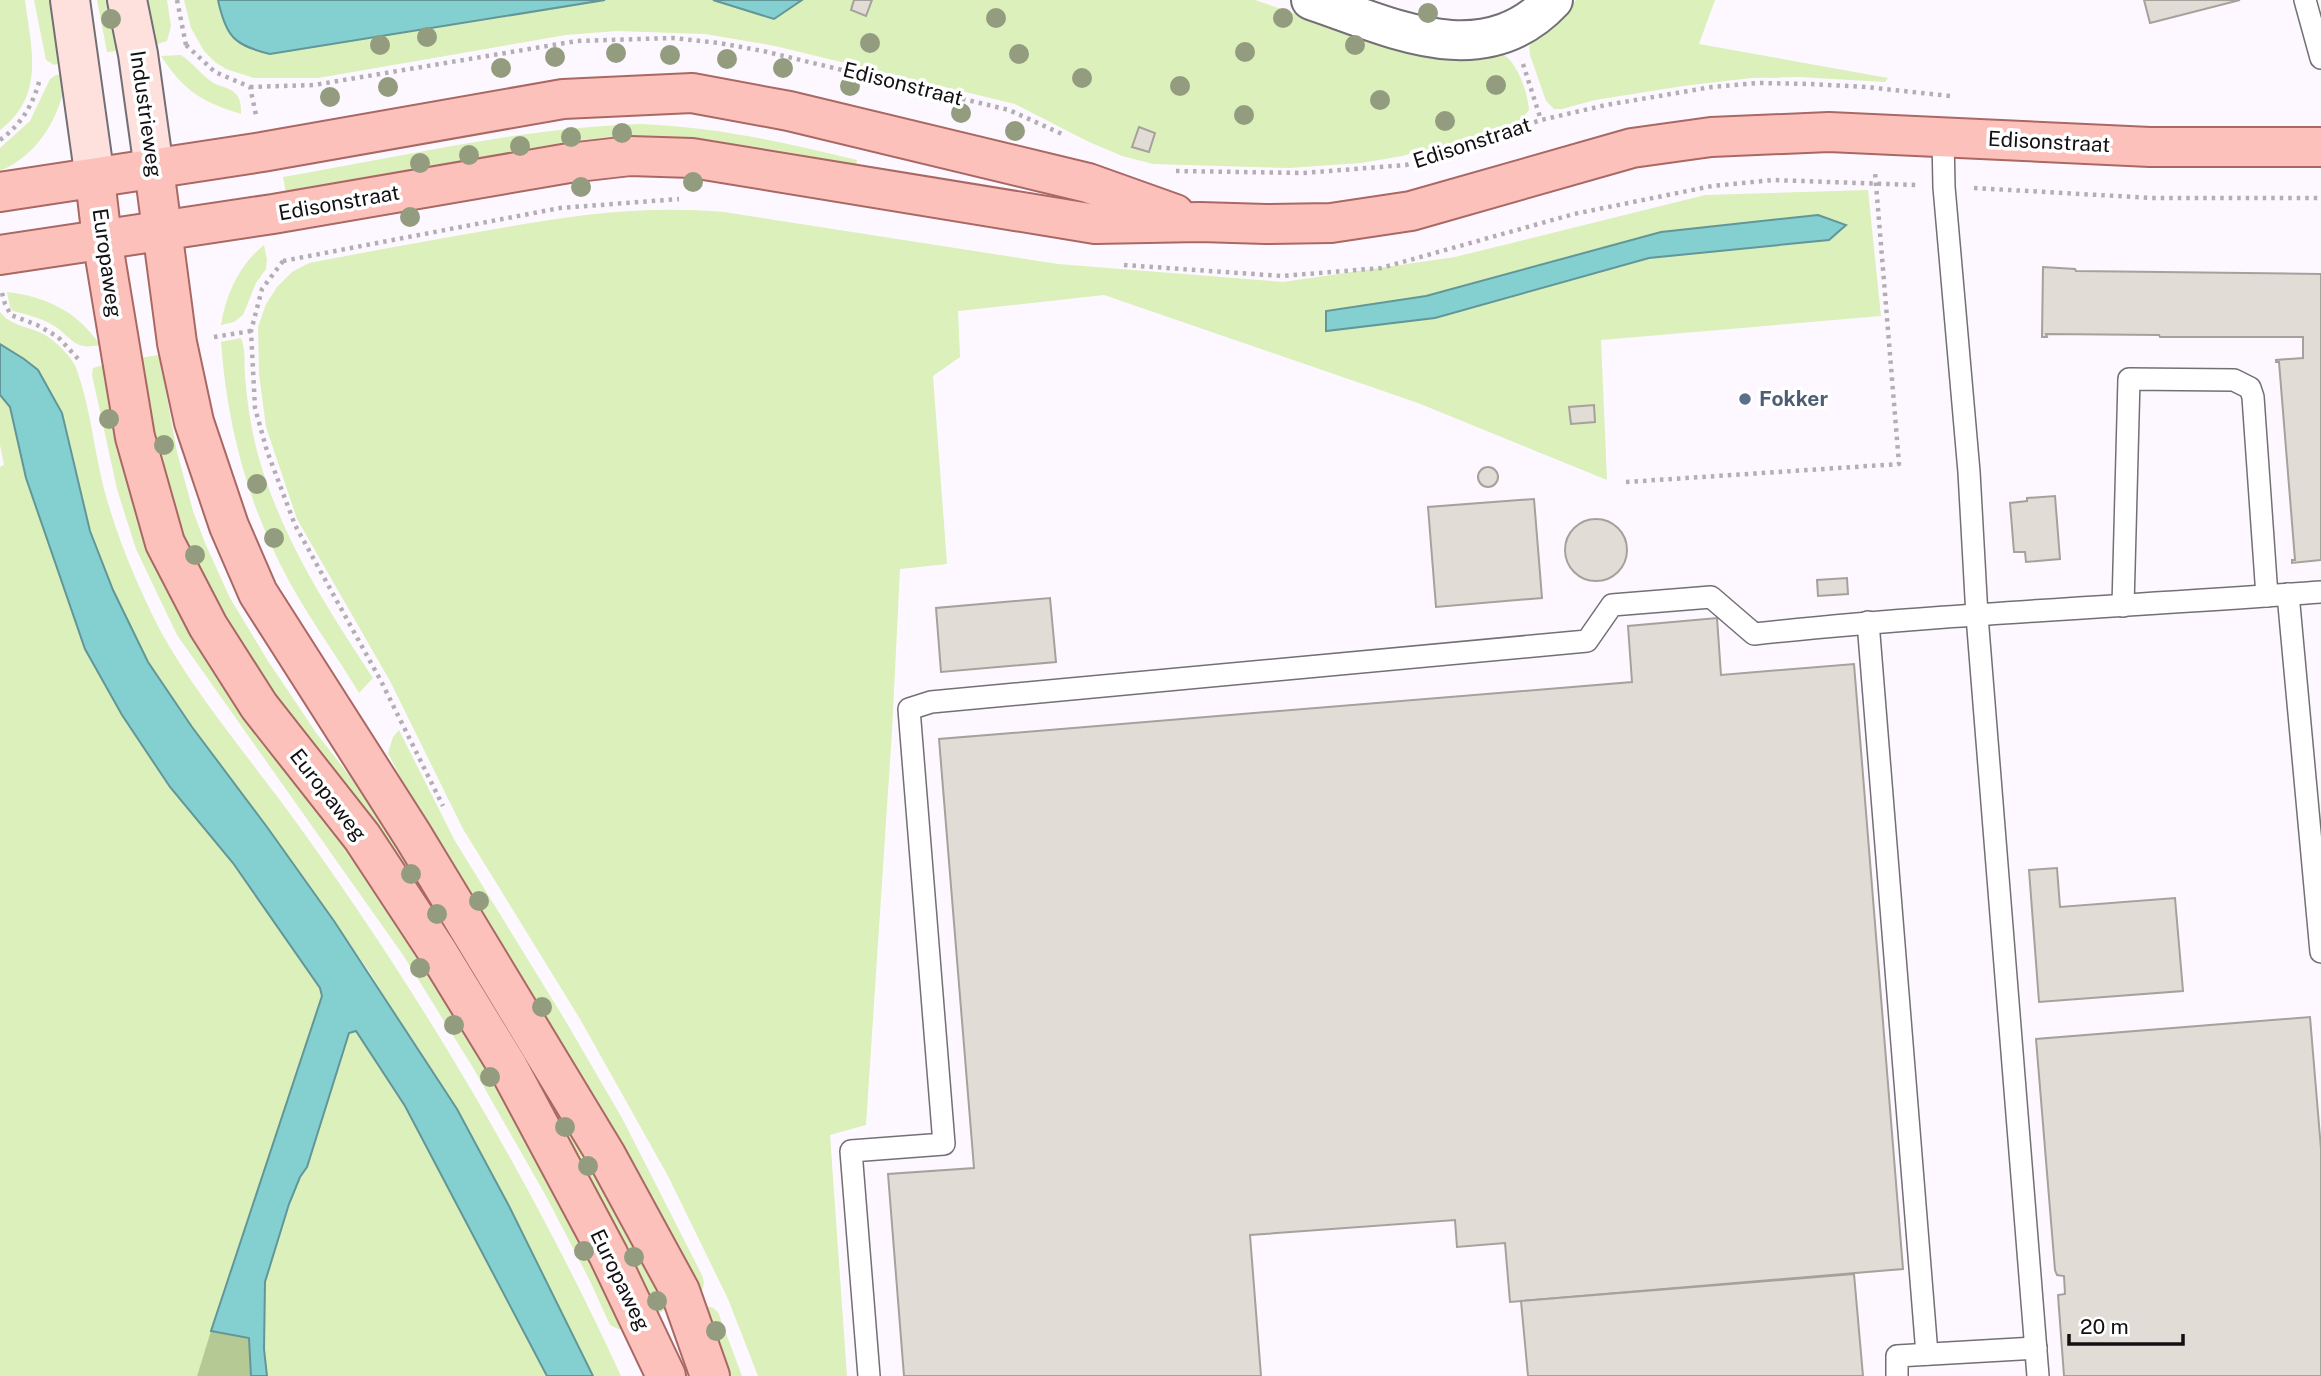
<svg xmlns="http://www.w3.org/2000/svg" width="2321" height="1376" font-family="'Public Sans',sans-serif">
	<rect width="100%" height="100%" fill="#fdf8ff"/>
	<g fill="#dbf0ba">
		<path d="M0 0H25C31 48 46 96 0 130Z"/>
		<path d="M34 0H55L66 61 54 65 46 60Z"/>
		<path d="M97 0H116L126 50 107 52Z"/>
		<path d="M146 0H167L171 26 167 41 155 45Z"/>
		<path d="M184 0H218L221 15 270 54 605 0H713L774 19 802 0H1255L1407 52 1455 59 1501 54C1517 59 1528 94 1529 110L1520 121 1470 138 1402 156 1361 163 1289 168 1153 164 1122 156 1087 141 1015 104 775 46 705 34 617 31 566 35 318 78H254L226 69 215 62 204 51 191 28Z"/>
		<path d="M1576 0H1715L1699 44 1888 78 1885 82 1799 77 1751 78 1683 86 1595 100 1562 109H1554L1546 101 1530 55C1529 49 1529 44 1533 39 1546 24 1564 16 1576 0Z"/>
		<path d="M181 55C193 63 202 76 215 84 222 87 230 88 235 93 241 99 241 106 241 114 202 102 184 91 161 56Z"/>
		<path d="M67 74C61 115 40 154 0 171V148L30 121 50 79 56 75Z"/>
		<path d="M640 124C716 127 784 142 857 160L855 172 764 156 287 198 283 177C401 157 520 128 640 124Z"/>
		<path d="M1868 190 1881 316 1601 340 1607 480 1418 403 1104 295 958 311 960 357 933 376 947 564 900 569 892 731 866 1125 830 1135 847 1376H758L728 1299 668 1176 580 1019 463 829 390 681 297 519 266 427 259 374 258 327 266 304 277 287 292 272 309 263C367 252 426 241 484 231 569 216 638 205 724 212L1058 264 1283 282 1455 257 1705 195Z"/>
		<path d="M264 245 267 260 266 269 256 283 243 315 234 322 221 325C226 294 239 265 264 245Z"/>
		<path d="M7 292C47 297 77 311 100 345 72 351 72 336 51 324 40 318 26 314 13 311L10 307Z"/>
		<path d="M0 312C10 325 25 326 39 332 53 338 67 352 75 365 91 407 94 453 106 496 119 542 138 587 160 630 189 683 227 730 263 778 288 810 312 844 335 877 444 1034 541 1202 621 1376H593L509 1206 369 971 267 827 192 727 148 662 113 590 90 531 62 413 24 359 0 344Z"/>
		<path d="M241 338C246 350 244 364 245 376 247 402 251 429 258 455 281 537 327 608 373 678L359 693C337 656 311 621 290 583 249 508 227 427 221 342Z"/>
		<path d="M159 355 177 452 193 511 205 543 230 598 268 661 317 734 415 860 671 1307 653 1316 263 689 181 542 157 461 139 358Z"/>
		<path d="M110 363 137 485 473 1028 625 1329H618L610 1325 590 1281 547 1198 472 1066 403 955 177 635 136 549 127 521 117 489 92 375 93 368Z"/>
		<path d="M0 395 10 407 26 478 85 649 122 715 170 787 233 863 320 988 322 996 197 1376H0V467L4 465 0 445Z"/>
		<path d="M399 730 455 841 565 1020 622 1118 702 1275C706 1286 703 1291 695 1297L428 832 388 753 393 737Z"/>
		<path d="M356 1030 405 1106 547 1376H267L264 1349 265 1282 289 1204 300 1177 307 1167 349 1033Z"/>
		<path d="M704 1305 713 1308 718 1312 742 1376H723Z"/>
	</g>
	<path fill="#b5c994" d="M211 1331 249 1338 251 1376H197Z"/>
	<g fill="#84d0d1" stroke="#629698" stroke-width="2">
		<path d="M218 0H605L270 54C234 45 226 37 218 0Z"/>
		<path d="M713 0H802L774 19Z"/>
		<path d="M1818 215 1846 225 1829 240 1649 258 1435 318 1326 331V311L1426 296 1661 232Z"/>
		<path d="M0 344 24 359 38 370 62 413 90 531 113 590 148 662 192 727 267 827 334 921 457 1109 509 1206 593 1376H547L405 1106 356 1031 349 1033 307 1167 300 1177 289 1204 265 1282 264 1349 267 1376H251L249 1338 211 1331 322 996 320 988 233 863 170 787 122 715 85 649 26 478 10 407 0 395Z"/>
	</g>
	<g fill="#e1dcd5" stroke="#a6a19b" stroke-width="2">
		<path d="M854 0H872L866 16 851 10Z"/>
		<path d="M2144 0H2240L2150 23Z"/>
		<path d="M1139 127 1155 133 1149 152 1132 147Z"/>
		<path d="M2043 267 2075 269 2076 271 2321 274V560L2292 563V560H2295L2279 362H2276V360L2303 358V337H2160L2159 335 2046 334 2047 337H2042Z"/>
		<path d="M1594 405 1595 422 1571 424 1569 407Z"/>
		<circle cx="1488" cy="477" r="10"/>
		<path d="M2055 496 2060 559 2026 562 2025 552H2014L2010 503 2027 501V498Z"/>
		<path d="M1534 499 1542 598 1436 607 1428 507Z"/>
		<circle cx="1596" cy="550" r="31"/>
		<path d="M1847 578 1848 594 1818 596 1817 580Z"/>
		<path d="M1050 598 1056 662 941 672 936 608Z"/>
		<path d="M1717 618 1721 675 1854 664 1903 1269 1510 1302 1505 1243 1457 1247 1455 1220 1250 1235 1261 1376H904L888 1174 974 1168 939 739 1632 682 1628 626Z"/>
		<path d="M2057 868 2060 907 2175 898 2183 991 2039 1002 2029 870Z"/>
		<path d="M2310 1017 2321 1149V1376H2064L2058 1295 2065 1294 2064 1276 2057 1275 2055 1270 2036 1039Z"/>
		<path d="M1854 1274 1863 1376H1528L1521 1301Z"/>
	</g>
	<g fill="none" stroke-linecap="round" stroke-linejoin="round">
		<defs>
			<g id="service">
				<path d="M2305 0 2321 58"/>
				<path d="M1943 136 1944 187 1969 472 1977 616 2038 1376"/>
				<path d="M2288 594 2321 952"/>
				<path d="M2123 606 2129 379 2234 380 2250 388 2253 397 2267 596"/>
				<path d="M1868 622 1927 1354"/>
				<path d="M869 1376 851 1151 944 1144 909 709 931 702 1587 641 1612 605 1711 597 1754 634C1942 614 2132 606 2321 592"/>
				<path d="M1897 1376V1356L2036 1348"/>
			</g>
			<path id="minor" d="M1311 0C1391 27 1483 75 1553 0"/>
			<g id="secondary">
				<path d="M70 0 95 179"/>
				<path d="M127 0 138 54 154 169"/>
			</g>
			<g id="primary">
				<path d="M154 169 177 343 194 422 229 526 258 593 413 836 606 1155 680 1291 710 1376"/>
				<path d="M95 179 102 239 135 437 165 543 208 626 259 706 362 837 437 951 508 1067 608 1254 666 1376"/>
				<path d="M0 192 262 152 563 99 692 93 789 111 1088 183 1175 214"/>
				<path d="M0 255 273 214 569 163 630 156 692 158 1095 224 1200 222 1266 224 1331 223 1411 211 1632 148 1711 137 1829 132 2150 147H2321"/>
			</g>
		</defs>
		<use href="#service" stroke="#736f75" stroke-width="24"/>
		<use href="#minor" stroke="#736f75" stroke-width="42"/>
		<use href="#secondary" stroke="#736f75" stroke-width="42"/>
		<use href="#primary" stroke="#a96863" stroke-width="42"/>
		<g stroke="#b2aeb4" stroke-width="4.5" stroke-dasharray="3.5 5" stroke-linecap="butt">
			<path d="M177 0 186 45"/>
			<path d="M186 45 215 72 250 87 256 115"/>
			<path d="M1523 64 1541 120"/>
			<path d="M250 87 314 85 577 41 673 38 719 43 763 51 1009 110 1062 134"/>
			<path d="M0 140C22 124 34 103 40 78"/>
			<path d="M1176 171 1303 173 1406 165 1541 120 1606 105 1712 87 1758 83 1810 84 1866 87 1950 96"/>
			<path d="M1974 188 2152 198H2321"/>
			<path d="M283 261 560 208 679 199"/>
			<path d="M283 261 262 289 251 331 255 408 267 451 295 525 381 681 443 806"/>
			<path d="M1124 265 1282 276 1381 268 1574 214 1712 186 1773 180 1916 185"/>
			<path d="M2 293 5 304 11 315 37 325 58 337 81 362"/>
			<path d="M214 337 251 331"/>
			<path d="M1626 482 1899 464 1875 172"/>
		</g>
		<use href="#service" stroke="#fff" stroke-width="21"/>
		<use href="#minor" stroke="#fff" stroke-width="38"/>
		<use href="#secondary" stroke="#fee0dd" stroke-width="38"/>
		<use href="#primary" stroke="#fdc1bc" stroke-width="38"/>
	</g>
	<g fill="#949c7f">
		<circle cx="1428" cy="13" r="10"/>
		<circle cx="996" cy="18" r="10"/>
		<circle cx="1283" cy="18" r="10"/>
		<circle cx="111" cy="19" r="10"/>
		<circle cx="427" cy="37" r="10"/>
		<circle cx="870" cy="43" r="10"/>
		<circle cx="380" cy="45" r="10"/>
		<circle cx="1355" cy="45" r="10"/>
		<circle cx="1245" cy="52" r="10"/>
		<circle cx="616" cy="53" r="10"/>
		<circle cx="1019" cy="54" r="10"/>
		<circle cx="670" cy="55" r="10"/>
		<circle cx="555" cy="57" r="10"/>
		<circle cx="727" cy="59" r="10"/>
		<circle cx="501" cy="68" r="10"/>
		<circle cx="783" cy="68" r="10"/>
		<circle cx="1082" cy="78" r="10"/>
		<circle cx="1496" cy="85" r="10"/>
		<circle cx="850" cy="86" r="10"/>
		<circle cx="1180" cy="86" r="10"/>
		<circle cx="388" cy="87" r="10"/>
		<circle cx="330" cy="97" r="10"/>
		<circle cx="1380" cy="100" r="10"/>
		<circle cx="961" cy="113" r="10"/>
		<circle cx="1244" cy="115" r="10"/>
		<circle cx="1445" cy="121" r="10"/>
		<circle cx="1015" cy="131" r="10"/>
		<circle cx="622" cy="133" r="10"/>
		<circle cx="571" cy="137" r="10"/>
		<circle cx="520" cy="146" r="10"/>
		<circle cx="469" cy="155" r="10"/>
		<circle cx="420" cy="163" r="10"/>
		<circle cx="693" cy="182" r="10"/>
		<circle cx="581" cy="187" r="10"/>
		<circle cx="410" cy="217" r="10"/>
		<circle cx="109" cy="419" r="10"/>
		<circle cx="164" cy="445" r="10"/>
		<circle cx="257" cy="484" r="10"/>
		<circle cx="274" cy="538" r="10"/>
		<circle cx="195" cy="555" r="10"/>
		<circle cx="411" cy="874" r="10"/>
		<circle cx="479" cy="901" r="10"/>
		<circle cx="437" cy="914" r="10"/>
		<circle cx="420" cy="968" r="10"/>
		<circle cx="542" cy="1007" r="10"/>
		<circle cx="454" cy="1025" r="10"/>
		<circle cx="490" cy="1077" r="10"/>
		<circle cx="565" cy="1127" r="10"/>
		<circle cx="588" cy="1166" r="10"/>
		<circle cx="584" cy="1251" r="10"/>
		<circle cx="634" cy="1257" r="10"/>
		<circle cx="657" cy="1301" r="10"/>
		<circle cx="716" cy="1331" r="10"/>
	</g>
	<circle fill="#5c6f8a" stroke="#fff" stroke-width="2.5" cx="1745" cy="399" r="7"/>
	<g text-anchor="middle" stroke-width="7" stroke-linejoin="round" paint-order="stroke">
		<g font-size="21" fill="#121012" stroke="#fff">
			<text transform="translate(903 84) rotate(14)" y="7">Edisonstraat</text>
			<text transform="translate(146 114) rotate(82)" y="7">Industrieweg</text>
			<text transform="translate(2049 142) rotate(3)" y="7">Edisonstraat</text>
			<text transform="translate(1472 143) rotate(-18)" y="7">Edisonstraat</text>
			<text transform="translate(339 203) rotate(-10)" y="7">Edisonstraat</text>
			<text transform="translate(107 263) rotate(82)" y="7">Europaweg</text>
			<text transform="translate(328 795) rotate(52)" y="7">Europaweg</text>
			<text transform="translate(620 1280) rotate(64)" y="7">Europaweg</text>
		</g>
		<g font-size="21" font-weight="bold" fill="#4e5e75" stroke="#fff" text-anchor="start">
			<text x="1759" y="406">Fokker</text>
		</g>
	</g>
	<path d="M2069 1334v10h114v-10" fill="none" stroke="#121012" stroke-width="3.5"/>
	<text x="2080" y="1334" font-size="21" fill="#121012" stroke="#ffffff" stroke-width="5" paint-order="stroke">20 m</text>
</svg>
